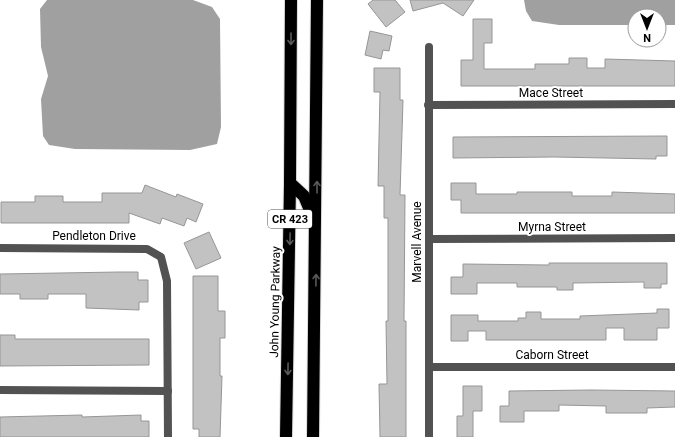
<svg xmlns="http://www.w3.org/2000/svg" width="675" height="437" font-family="Roboto,sans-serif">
	<rect width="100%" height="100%" fill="#fff"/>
	<g fill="#a0a0a0">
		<path d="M47 0H193L212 7 220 19 221 127 217 144 190 150 75 149 49 145 43 136 41 99 48 76 41 47 40 9Z"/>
		<path d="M524 0H675V25H659V16H635V25H559L532 21 526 11Z"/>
	</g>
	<g fill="#c2c2c2" stroke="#969696">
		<path d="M373 0H395L405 12 386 27 368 4Z"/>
		<path d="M410 0H474L463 16 443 3 413 11Z"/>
		<path d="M473 19H492V43H484V69H535V64H569V58H587V68H605V59L675 61V86H461V60H473Z"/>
		<path d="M370 31 392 36 389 51 383 50 381 59 365 55Z"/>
		<path d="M374 68H400V100H403L400 195H405L404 321H406V437H380L379 384H387L386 321H388V218H384V186H378L380 92H374Z"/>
		<path d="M667 136V156H656V159L555 157 453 158V137Z"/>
		<path d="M451 183H476V194H517V192H572V196H612V192L675 194V213H461V200H451Z"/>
		<path d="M145 185 176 197 177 194 203 204 196 222 187 218 184 226 162 218 160 224 129 213V223H1V202H35V196H63V202H102V193H142Z"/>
		<path d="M209 232 221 258 196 269 184 243Z"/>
		<path d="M549 263H667V284H661V288H644V282L573 283V290H557V287H517V283H477V294H451V277H463V264L549 265Z"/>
		<path d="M119 272H138V280H148V302H139V310L86 308V294H48V299H20V294H0V274Z"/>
		<path d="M193 276H218V311H225V338H220V376H222L220 437H199V429H193Z"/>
		<path d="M657 309H669V328H657V340H624V328H606V340H486V331H468V341H451V315H478V321H518V318H526V312H541V319H580V316L657 313Z"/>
		<path d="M0 335H15V339H149V365L0 366Z"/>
		<path d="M463 386H482V411H473V437H457V416H463Z"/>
		<path d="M591 390 675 391V407L647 408V413H606V406L559 405V411H524V422H500V406H509V391Z"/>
		<path d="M82 415V417L141 415V421H149V437H0V417Z"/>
	</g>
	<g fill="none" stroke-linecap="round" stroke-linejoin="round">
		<defs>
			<g id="highway">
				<path d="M290 183 304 196 314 220"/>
				<path d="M286 437 290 183 291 0"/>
				<path d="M313 437 317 0"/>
			</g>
		</defs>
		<use href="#highway" stroke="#dbdbdb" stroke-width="14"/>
		<g stroke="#525252" stroke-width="8">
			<path d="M429 47V437"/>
			<path d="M428 105 675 104"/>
			<path d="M429 239 675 238"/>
			<path d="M0 248 147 249 161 257 167 281 168 437"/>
			<path d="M429 367H675"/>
			<path d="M0 390 168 391"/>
		</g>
		<use href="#highway" stroke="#000" stroke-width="12"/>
	</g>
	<defs><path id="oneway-shaft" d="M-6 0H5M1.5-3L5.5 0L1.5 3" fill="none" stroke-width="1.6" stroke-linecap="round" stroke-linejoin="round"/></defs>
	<g stroke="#595959">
		<use href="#oneway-shaft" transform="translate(291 39) rotate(90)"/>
		<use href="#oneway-shaft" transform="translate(317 187) rotate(-90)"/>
		<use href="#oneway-shaft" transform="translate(290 239) rotate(91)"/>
		<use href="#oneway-shaft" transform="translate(316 280) rotate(-89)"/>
		<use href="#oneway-shaft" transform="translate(288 369) rotate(91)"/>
	</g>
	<g text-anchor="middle" stroke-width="4" stroke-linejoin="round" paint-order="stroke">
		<rect fill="#fff" stroke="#4c4c4c" stroke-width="1" x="268" y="210" width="44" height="18" rx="3"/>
		<g font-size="11" font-weight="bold" fill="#000">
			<text x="290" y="223">CR 423</text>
		</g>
		<g font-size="12" fill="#000" stroke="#fff">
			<text x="551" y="97">Mace Street</text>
			<text x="552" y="231">Myrna Street</text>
			<text x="94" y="240">Pendleton Drive</text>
			<text transform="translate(417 242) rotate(-90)" y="4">Marvell Avenue</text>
			<text transform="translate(275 302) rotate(-89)" y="4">John Young Parkway</text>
			<text x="552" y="359">Caborn Street</text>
		</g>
	</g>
	<g transform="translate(647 28) rotate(180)"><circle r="19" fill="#ffffff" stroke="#999999"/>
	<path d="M0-3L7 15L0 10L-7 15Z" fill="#000000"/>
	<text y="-6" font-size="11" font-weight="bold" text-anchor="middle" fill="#000000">N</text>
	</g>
</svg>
